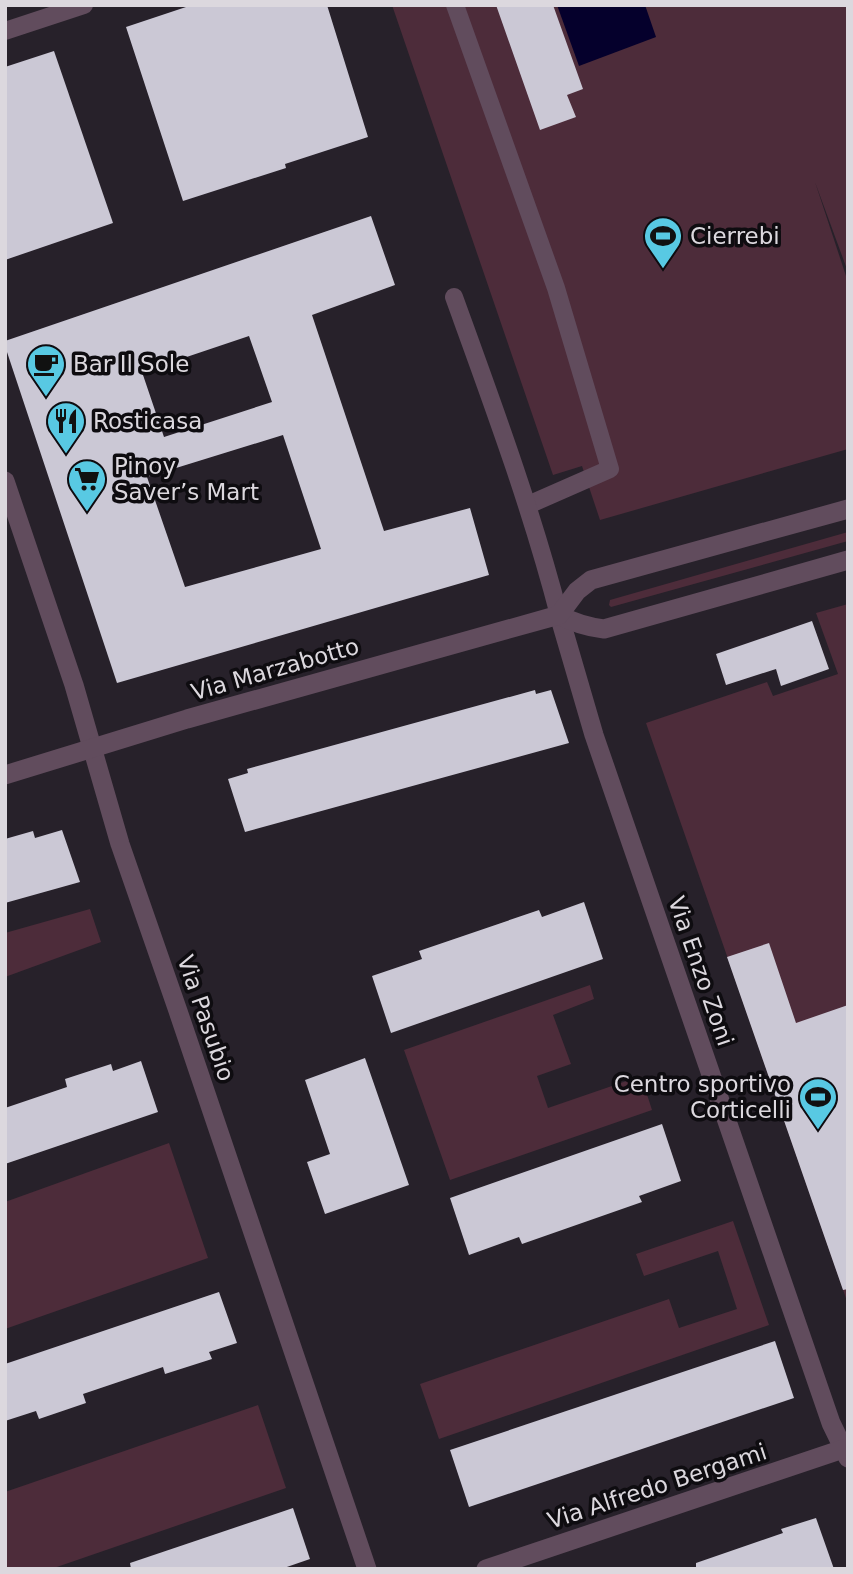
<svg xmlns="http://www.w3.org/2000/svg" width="853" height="1574" font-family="'DejaVu Sans',sans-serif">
	<rect width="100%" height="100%" fill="#27212a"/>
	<g fill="#4d2c3a">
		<path d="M392 5H848V272L815 182 848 282V449L600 520 582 466 553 475Z"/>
		<path d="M848 532V541L611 607 609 605 610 600Z"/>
		<path d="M848 604V1304L646 723 767 682 773 696 838 674 816 613Z"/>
		<path d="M90 909 101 942 5 977V933Z"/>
		<path d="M590 985 594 999 553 1015 571 1064 537 1076 548 1108 641 1076 652 1110 450 1180 404 1050Z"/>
		<path d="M169 1143 208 1258 5 1329V1202Z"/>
		<path d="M733 1221 769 1325 439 1439 420 1384 669 1299 679 1328 737 1309 718 1251 644 1276 636 1254Z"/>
		<path d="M258 1405 286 1488 51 1569H5V1492Z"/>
	</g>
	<path fill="#05002c" d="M557 5H645L656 37 579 66Z"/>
	<g fill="#cbc8d5" fill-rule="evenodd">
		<path d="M192 5H327L368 137 285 164 286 168 183 201 126 27Z"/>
		<path d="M496 5H553L583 89 567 95 576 117 540 130Z"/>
		<path d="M54 51 113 223 5 260V67Z"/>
		<path d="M371 216 395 285 312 315 384 531 470 508 489 575 117 683 5 346V341ZM249 336 272 402 164 437 142 372ZM283 435 321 549 185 587 147 477Z"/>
		<path d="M812 621 829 669 781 686 776 669 726 685 716 654Z"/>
		<path d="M535 690 536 694 551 690 569 743 245 832 228 779 248 773 247 769Z"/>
		<path d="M62 830 80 882 5 903V839L33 831 35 838Z"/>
		<path d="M584 902 603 959 391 1033 372 976 422 959 419 951 539 910 542 917Z"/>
		<path d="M769 943 796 1023 848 1005V1289L843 1290 727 957Z"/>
		<path d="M365 1058 409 1185 325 1214 307 1162 330 1154 305 1080Z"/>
		<path d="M141 1061 158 1112 5 1164V1108L67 1087 65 1079 111 1064 113 1071Z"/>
		<path d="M662 1124 681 1181 639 1196 642 1202 522 1244 519 1237 469 1255 450 1198Z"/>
		<path d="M219 1292 237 1343 209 1352 212 1359 165 1374 163 1367 83 1394 86 1403 39 1419 36 1411 5 1421V1364Z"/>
		<path d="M775 1341 794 1398 469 1507 450 1450Z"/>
		<path d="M293 1508 310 1559 281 1569H131L130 1563Z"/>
		<path d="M816 1518 834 1569H696V1563L783 1533 781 1529Z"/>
	</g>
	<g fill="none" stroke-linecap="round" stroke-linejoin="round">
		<g stroke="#614c5d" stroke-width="18">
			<path d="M455 5 556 288 610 469 528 505"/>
			<path d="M5 31 84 5"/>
			<path d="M454 297C492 402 531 507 559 615"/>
		</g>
		<g stroke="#614c5d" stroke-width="19">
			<path d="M559 615 594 735 831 1423 848 1458"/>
			<path d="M486 1569 843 1449"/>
		</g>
		<g stroke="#614c5d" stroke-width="19">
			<path d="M5 481 74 685 120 844 178 1011 367 1569"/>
			<path d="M559 615C574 623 587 627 604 629L848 560"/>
			<path d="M5 775 187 719 559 615 577 591 591 580 848 509"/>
		</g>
	</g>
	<defs>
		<symbol id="stadium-pin" viewBox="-11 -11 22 30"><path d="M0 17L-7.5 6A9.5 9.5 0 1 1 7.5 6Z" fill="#58c9e3" stroke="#0e0c10"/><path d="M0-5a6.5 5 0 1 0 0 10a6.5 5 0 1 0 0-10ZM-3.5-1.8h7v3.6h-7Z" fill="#111"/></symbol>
		<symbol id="cafe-pin" viewBox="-11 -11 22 30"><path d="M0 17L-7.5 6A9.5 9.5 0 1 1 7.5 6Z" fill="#58c9e3" stroke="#0e0c10"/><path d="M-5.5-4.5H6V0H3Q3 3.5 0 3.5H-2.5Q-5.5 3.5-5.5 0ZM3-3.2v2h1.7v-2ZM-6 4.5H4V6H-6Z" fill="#111"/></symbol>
		<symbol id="restaurant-pin" viewBox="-11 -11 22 30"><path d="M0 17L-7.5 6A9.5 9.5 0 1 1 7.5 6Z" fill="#58c9e3" stroke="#0e0c10"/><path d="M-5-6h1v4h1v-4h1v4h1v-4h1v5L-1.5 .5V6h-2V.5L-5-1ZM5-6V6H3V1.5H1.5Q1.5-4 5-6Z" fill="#111"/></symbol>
		<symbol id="supermarket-pin" viewBox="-11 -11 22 30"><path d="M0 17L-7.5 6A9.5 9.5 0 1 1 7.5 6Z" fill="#58c9e3" stroke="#0e0c10"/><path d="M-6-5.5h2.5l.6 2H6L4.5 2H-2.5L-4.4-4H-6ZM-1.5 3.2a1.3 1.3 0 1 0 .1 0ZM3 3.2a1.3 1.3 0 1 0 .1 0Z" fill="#111"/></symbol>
	</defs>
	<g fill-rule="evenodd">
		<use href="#stadium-pin" x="641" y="214" width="44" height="60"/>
		<use href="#cafe-pin" x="24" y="342" width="44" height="60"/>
		<use href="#restaurant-pin" x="44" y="399" width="44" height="60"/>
		<use href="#supermarket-pin" x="65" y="457" width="44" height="60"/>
		<use href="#stadium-pin" x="796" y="1075" width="44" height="60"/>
	</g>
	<g text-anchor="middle" stroke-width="7" stroke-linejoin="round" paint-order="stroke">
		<g font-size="23" fill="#dcd8de" stroke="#0e0c10" text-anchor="start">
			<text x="690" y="244">Cierrebi</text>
			<text x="73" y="372">Bar Il Sole</text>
			<text x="93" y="429">Rosticasa</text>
			<text x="114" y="474">Pinoy<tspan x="114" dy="26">Saver’s Mart</tspan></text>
			<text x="791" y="1092" text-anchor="end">Centro sportivo<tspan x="791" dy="26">Corticelli</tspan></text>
		</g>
		<g font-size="23" fill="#dcd8de" stroke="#0e0c10">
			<text transform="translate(275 669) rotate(-16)" y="8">Via Marzabotto</text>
			<text transform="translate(701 971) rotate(71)" y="8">Via Enzo Zoni</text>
			<text transform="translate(206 1018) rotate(71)" y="8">Via Pasubio</text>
			<text transform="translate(657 1486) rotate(-18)" y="8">Via Alfredo Bergami</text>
		</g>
	</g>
	<rect width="853" height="1574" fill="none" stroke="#dcd8de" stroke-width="14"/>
</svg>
